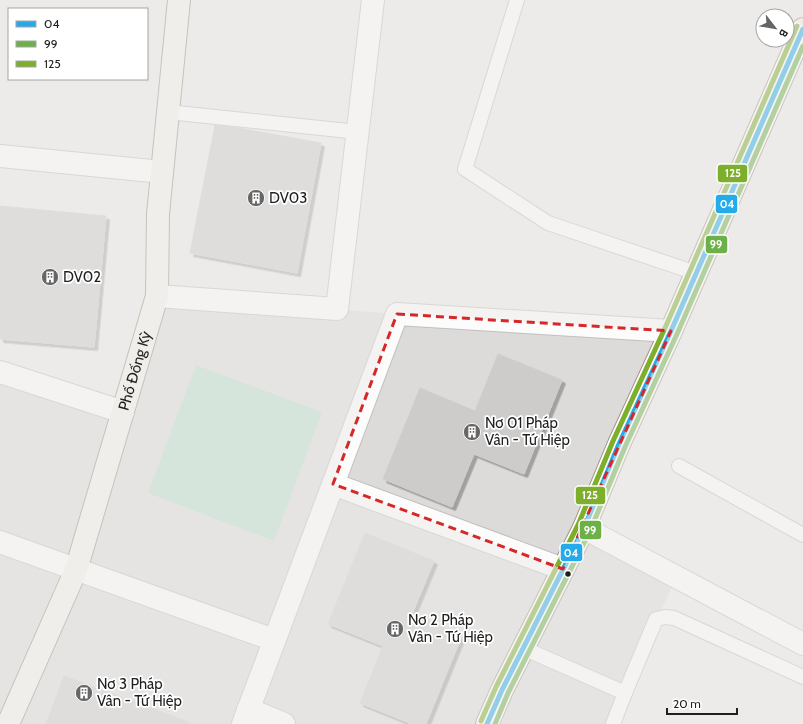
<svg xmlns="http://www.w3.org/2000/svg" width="803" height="724" font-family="Cabin,sans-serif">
	<defs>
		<filter id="shadow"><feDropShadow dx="3.5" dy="3.5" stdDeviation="0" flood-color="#0004"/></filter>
	</defs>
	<rect width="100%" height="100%" fill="#edebe9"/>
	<path fill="#dcdbda" d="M157 296 397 314 671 331 585 528 677 577 657 618 618 724H0V372L123 412Z"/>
	<path fill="#b9dec9" d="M196 365 322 412 274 541 148 493Z"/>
	<g fill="#ceccca" stroke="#d0cdca" filter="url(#shadow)">
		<path d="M215 125 244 129 321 143 297 273 190 253Z"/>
		<path d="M0 206 106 216 94 347 0 339Z"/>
		<path d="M498 354 562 380 524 474 474 454 452 507 383 479 420 388 475 411Z"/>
		<path d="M365 533 434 561 412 614 462 635 426 724H412L360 703 383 646 328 624Z"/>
		<path d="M64 676 189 722V724H46Z"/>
	</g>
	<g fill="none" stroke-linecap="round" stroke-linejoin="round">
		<defs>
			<g id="lane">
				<path d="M517 0 465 169 548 223 696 273"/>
				<path d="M168 112 358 132"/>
				<path d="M679 466 803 535"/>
				<path d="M523 648 625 693 656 619 665 617 674 618 803 677"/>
				<path d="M613 724 625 693"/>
			</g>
			<g id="street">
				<path d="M0 156 162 172"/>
				<path d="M157 296 337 309 373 0"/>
				<path d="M0 372 123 412"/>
				<path d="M333 484 563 569"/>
				<path d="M584 528 803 644"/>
				<path d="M0 542 274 640"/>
				<path d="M248 709 284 724"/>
				<path d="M243 724 397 314 671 331"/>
			</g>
			<g id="secondary">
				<path id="s1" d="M8 724 76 570 157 296 158 214 179 0"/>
			</g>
			<path id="primary" d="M487 724 502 690 584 528 619 444 671 331 803 29"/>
		</defs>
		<use href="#lane" stroke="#c0c0bf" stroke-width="16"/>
		<use href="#street" stroke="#c0c0bf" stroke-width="24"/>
		<use href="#secondary" stroke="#969483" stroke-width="24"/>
		<use href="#primary" stroke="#a19588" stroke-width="24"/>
		<use href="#lane" stroke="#fcfcfc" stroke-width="14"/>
		<use href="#street" stroke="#fcfcfc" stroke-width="22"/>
		<use href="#secondary" stroke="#f3f2ec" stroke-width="22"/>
		<use href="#primary" stroke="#f0eae6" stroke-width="22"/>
		<defs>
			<path id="bus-1" d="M487 724 502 690 584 528 619 444 671 331 803 29"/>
			<path id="bus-2" d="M495 724 508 693 590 531 625 447 677 334 803 46"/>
			<path id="bus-3" d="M481 721 496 687 578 525 613 441 665 328 797 26"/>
		</defs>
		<use href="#bus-1" stroke="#fff" stroke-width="8"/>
		<use href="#bus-2" stroke="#fff" stroke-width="8"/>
		<use href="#bus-3" stroke="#fff" stroke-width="8"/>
		<use href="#bus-1" stroke="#26aae9" stroke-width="5"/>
		<use href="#bus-2" stroke="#6db048" stroke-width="5"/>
		<use href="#bus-3" stroke="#7dae2c" stroke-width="5"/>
	</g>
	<path d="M0 0H803V724H0ZM397 314 671 331 563 569 333 484Z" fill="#edebe9" fill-opacity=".55" fill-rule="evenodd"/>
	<path fill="none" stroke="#d62828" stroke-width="3" stroke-dasharray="8 5" stroke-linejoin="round" d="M397 314 671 331 563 569 333 484Z"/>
	<defs>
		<symbol id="building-disc" viewBox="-11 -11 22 22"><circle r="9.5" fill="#676666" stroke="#fff"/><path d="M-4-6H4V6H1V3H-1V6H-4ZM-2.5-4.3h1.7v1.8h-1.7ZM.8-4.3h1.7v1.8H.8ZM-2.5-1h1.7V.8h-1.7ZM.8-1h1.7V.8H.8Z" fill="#fff"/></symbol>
	</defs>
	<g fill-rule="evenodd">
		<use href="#building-disc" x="246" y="188" width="20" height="20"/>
		<use href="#building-disc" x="40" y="267" width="20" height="20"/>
		<use href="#building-disc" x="462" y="422" width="20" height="20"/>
		<use href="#building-disc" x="385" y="619" width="20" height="20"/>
		<use href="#building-disc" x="74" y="683" width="20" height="20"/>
	</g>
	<circle fill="#1f1f1f" stroke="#fff" stroke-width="1.5" cx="568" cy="574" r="3.5"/>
	<g text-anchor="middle" stroke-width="3.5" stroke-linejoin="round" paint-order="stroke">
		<g font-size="15" fill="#1f1f1f" stroke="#fff" text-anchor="start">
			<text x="269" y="203">DV03</text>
			<text x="63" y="282">DV02</text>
			<text x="485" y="428">Nơ 01 Pháp<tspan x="485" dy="17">Vân - Tứ Hiệp</tspan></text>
			<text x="408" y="625">Nơ 2 Pháp<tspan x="408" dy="17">Vân - Tứ Hiệp</tspan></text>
			<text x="97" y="689">Nơ 3 Pháp<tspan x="97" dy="17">Vân - Tứ Hiệp</tspan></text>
		</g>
		<g font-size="15" fill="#1f1f1f" stroke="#fff">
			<text dy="5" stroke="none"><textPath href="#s1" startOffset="376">Phố Đống Kỳ</textPath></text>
		</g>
	</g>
	<g stroke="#fff" stroke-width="1.5">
		<rect x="717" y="164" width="31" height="19" rx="4" fill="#7dae2c"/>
		<rect x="715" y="194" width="23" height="20" rx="4" fill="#26aae9"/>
		<rect x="705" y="235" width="23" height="19" rx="4" fill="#6db048"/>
		<rect x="575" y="486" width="31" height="19" rx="4" fill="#7dae2c"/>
		<rect x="579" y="520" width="23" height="20" rx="4" fill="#6db048"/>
		<rect x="560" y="543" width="23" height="19" rx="4" fill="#26aae9"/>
	</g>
	<g font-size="11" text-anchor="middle" font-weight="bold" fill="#fff">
		<text x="733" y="177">125</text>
		<text x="727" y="208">04</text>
		<text x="716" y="248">99</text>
		<text x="590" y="499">125</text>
		<text x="590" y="534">99</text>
		<text x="571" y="557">04</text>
	</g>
	<rect x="8" y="8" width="140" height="72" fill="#ffffff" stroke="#a5a5a5"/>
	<rect x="16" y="21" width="20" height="6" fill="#26aae9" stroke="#a5a5a5"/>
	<text x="44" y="28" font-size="12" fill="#1f1f1f">04</text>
	<rect x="16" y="41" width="20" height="6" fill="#6db048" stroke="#a5a5a5"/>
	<text x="44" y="48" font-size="12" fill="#1f1f1f">99</text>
	<rect x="16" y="61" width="20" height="6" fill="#7dae2c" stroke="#a5a5a5"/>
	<text x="44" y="68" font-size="12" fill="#1f1f1f">125</text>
	<g transform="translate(775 28) rotate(121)"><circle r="19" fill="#ffffff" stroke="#a5a5a5"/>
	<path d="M0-3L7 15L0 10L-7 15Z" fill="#676666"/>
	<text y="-6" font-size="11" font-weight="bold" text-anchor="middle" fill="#1f1f1f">B</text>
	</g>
	<path d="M667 708v6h70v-6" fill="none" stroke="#1f1f1f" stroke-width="2"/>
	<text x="673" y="708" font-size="12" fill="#1f1f1f" stroke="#ffffff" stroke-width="3" paint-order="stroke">20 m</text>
</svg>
